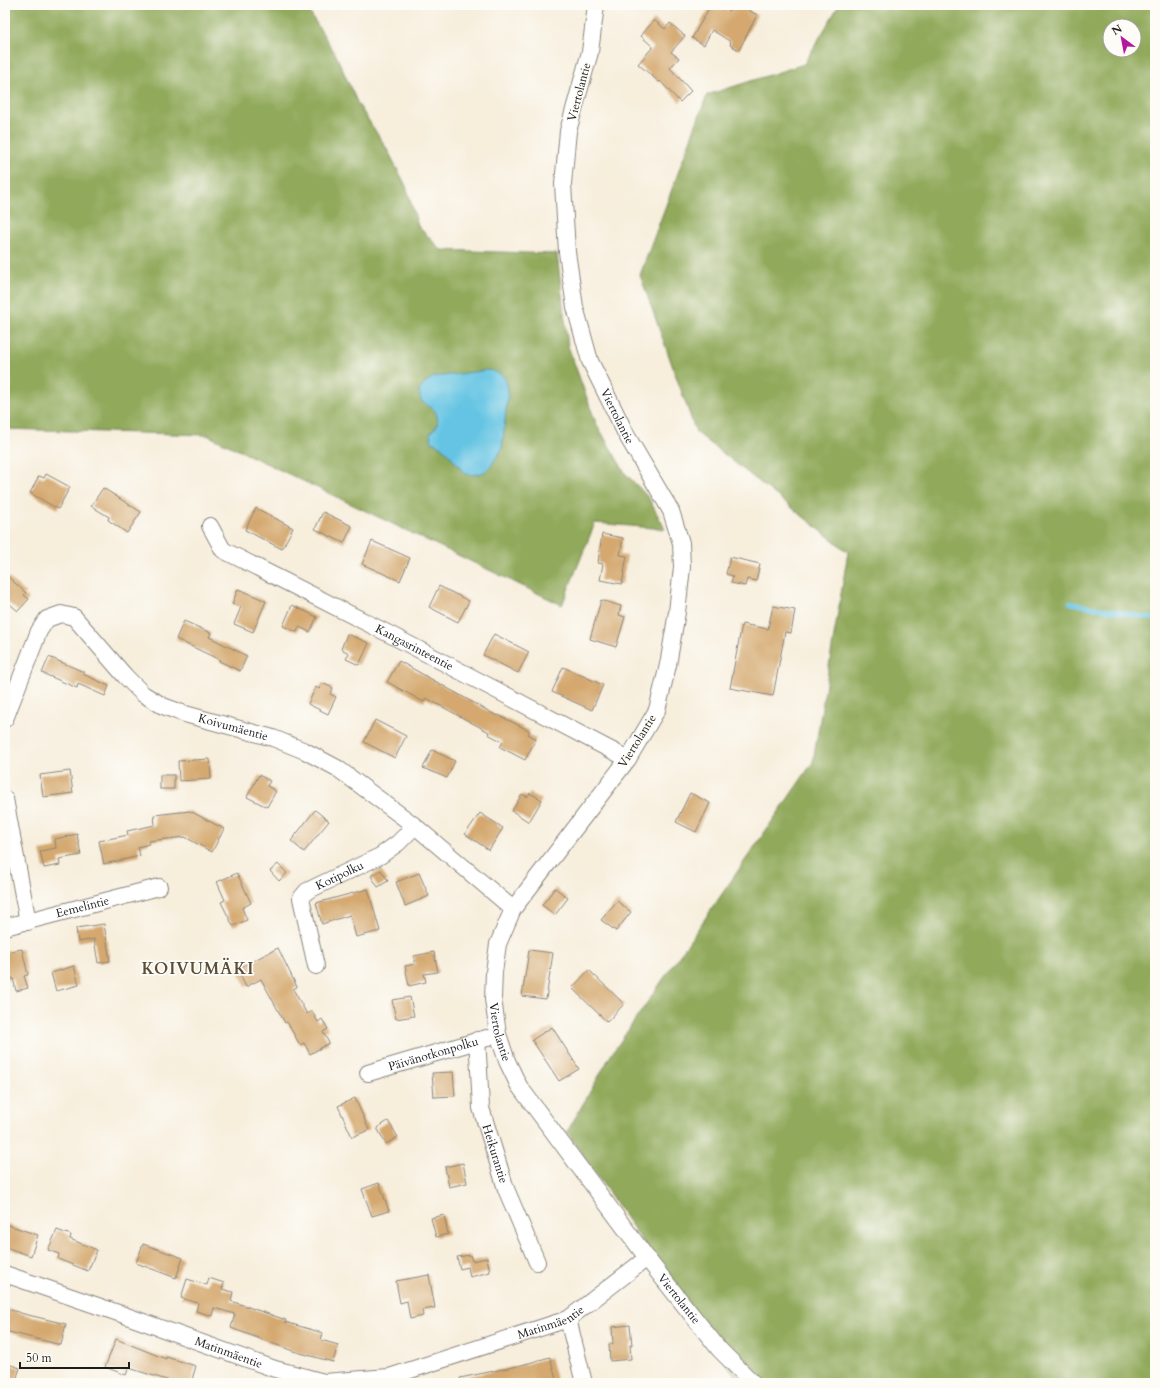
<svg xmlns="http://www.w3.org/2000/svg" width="1160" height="1388" font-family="Cardo,serif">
	<rect width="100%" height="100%" fill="#fdfcf7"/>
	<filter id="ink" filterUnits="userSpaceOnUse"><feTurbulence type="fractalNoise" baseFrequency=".025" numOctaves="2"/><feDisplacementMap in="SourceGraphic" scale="8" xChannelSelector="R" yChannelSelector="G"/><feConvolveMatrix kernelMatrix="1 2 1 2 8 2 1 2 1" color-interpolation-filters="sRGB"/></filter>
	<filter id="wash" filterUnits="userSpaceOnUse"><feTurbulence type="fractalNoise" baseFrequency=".012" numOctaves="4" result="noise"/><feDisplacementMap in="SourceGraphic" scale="16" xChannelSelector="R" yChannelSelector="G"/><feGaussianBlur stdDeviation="0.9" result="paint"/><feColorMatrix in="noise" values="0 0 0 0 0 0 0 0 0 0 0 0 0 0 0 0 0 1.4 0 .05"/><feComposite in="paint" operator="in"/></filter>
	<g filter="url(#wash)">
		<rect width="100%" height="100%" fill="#f7eedc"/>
		<g fill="#90a95a" stroke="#56623b" fill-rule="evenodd">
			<path d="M5 5H305L336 55 358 104 387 149 406 186 418 226 441 250 557 254 568 346 596 423 625 473 648 497 665 529 595 523 562 605 207 435 5 429Z"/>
			<path d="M839 5H1155V1383H740L567 1132 611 1055 813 762 848 552 696 432 640 275 707 95 804 64ZM1110 26H1134V50H1110Z"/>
		</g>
		<path fill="#65c4e3" stroke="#407080" d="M489 370C504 374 507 377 508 393L502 449 489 469 480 474 470 475 464 473 448 453 440 446 432 442 430 433 437 426C439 409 433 410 421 401L419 391 427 381 434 377Z"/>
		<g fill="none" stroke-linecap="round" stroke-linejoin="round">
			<path stroke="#65c4e3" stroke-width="4.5" d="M1070 603 1155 619"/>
		</g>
		<g id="blocks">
			<g fill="#d4a86e">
				<path d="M711 5H719L729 11 732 5H740L757 15 739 50 730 45 731 42 712 30 704 45 692 38Z"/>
				<path d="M654 20 665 29 670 23 685 36 671 52 679 58 670 68 691 91 680 102 660 81 659 82 638 64 653 47 641 36Z"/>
				<path d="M46 474 70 487 58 509 30 493 39 476 44 478Z"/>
				<path d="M103 488 141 512 127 533 108 520 109 517 91 506Z"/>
				<path d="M256 508 293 528 282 549 245 530Z"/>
				<path d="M323 512 352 526 344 543 315 529Z"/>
				<path d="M602 534 623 538 620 555 627 556 622 584 600 580 603 564 598 563Z"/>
				<path d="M372 541 410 558 400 581 362 564Z"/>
				<path d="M730 557 760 564 756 581 747 579 745 586 731 583 733 576 726 574Z"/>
				<path d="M5 574 26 593 24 595 29 599 18 611 5 600Z"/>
				<path d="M439 586 469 601 458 622 429 607Z"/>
				<path d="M238 589 266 601 253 632 234 624 241 607 232 604Z"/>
				<path d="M601 600 621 606 619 615 625 617 616 647 590 639Z"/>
				<path d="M292 605 317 617 310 632 299 627 297 632 283 626Z"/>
				<path d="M773 606 795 610 791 633 785 632 773 696 730 688 742 624 768 629Z"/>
				<path d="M184 621 211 633 209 637 247 656 240 671 219 661 220 660 176 639Z"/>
				<path d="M347 634 369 643 359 665 346 659 349 653 341 649Z"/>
				<path d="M494 634 529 652 518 673 483 655Z"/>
				<path d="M49 657 84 672 83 674 109 686 105 696 78 684 77 688 42 673Z"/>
				<path d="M399 661 497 716 498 715 530 731 528 734 536 739 525 760 500 747 503 742 488 734 489 732 426 698 424 702 387 682Z"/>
				<path d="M563 667 603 685 592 710 552 692Z"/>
				<path d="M322 683 333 688 330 694 336 697 328 714 308 704 316 687 319 689Z"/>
				<path d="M375 720 406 736 395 758 364 742Z"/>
				<path d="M432 750 455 761 447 778 423 768Z"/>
				<path d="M210 759 211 779 179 781 178 761Z"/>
				<path d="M70 771 73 793 43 797 40 775Z"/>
				<rect x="160" y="775" width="14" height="14"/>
				<path d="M259 775 270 781 267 786 276 791 267 807 247 797Z"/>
				<path d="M530 793 542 800 529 822 512 811 522 794 527 797Z"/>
				<path d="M690 793 710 803 696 832 676 822Z"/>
				<path d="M315 810 329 821 304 852 291 841Z"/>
				<path d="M190 811 224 829 212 852 185 837 149 841V844L138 847 140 856 104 864 99 841 128 835 127 831 155 825 154 815Z"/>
				<path d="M480 813 503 828 489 850 465 834Z"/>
				<path d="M77 834 81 855 59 859 60 865 44 868 40 851 56 848 55 839Z"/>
				<path d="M278 864 287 873 279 881 270 871Z"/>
				<path d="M381 870 388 881 378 887 371 876Z"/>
				<path d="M237 873 251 903 242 908 247 920 233 926 221 902 225 900 217 882Z"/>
				<path d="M419 873 429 896 405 906 396 882Z"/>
				<path d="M555 888 568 898 555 915 542 905Z"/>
				<path d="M368 889 380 931 356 937 350 915 322 924 316 903Z"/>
				<path d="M617 901 631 912 616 931 601 920Z"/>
				<path d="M104 924 110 961 98 963 94 939 78 942 76 928Z"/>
				<path d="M278 948 297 987 293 989 307 1014 312 1011 318 1022 322 1019 328 1029 323 1032 329 1043 310 1054 304 1043 300 1045 287 1022 285 1023 261 979 246 987 237 969Z"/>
				<path d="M22 949 28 975 24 976 28 988 16 991 13 978 5 980V952Z"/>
				<path d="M529 950 553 953 546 999 522 996Z"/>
				<path d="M434 952 438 972 424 974 426 982 409 986 405 966 415 964 414 956Z"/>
				<path d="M74 966 79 985 56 991 51 973Z"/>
				<path d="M589 970 624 1004 607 1022 572 988Z"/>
				<path d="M410 997 414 1016 396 1019 392 1000Z"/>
				<path d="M552 1027 579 1069 559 1081 532 1040Z"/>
				<path d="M453 1072 455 1096 434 1097 432 1073Z"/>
				<path d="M355 1098 369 1130 352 1137 338 1106Z"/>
				<path d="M388 1121 398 1137 386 1144 377 1128Z"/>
				<path d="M463 1163 467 1183 449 1187 445 1167Z"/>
				<path d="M379 1183 389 1211 372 1216 362 1189Z"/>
				<path d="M444 1215 448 1234 436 1237 431 1218Z"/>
				<path d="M5 1224 38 1235 31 1256 5 1247Z"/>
				<path d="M57 1230 71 1235 70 1239 97 1250 88 1271 58 1259 59 1254 48 1250Z"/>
				<path d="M143 1244 183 1258 176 1278 136 1263Z"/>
				<path d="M470 1255 472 1261 487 1258 490 1272 470 1277 468 1267 460 1269 457 1257Z"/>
				<path d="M429 1275 435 1308 422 1310 423 1316 410 1319 407 1301 400 1303 396 1281Z"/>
				<path d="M209 1278 224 1283 222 1289 233 1292 231 1301 286 1320 285 1322 323 1333 321 1340 338 1345 333 1362 293 1351 231 1328 235 1314 214 1308 212 1316 196 1311 198 1303 181 1298 187 1279 207 1285Z"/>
				<path d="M5 1308 24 1314 66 1324 61 1345 5 1331Z"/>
				<path d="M630 1325 632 1345H630L631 1359 610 1361 609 1344H613L612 1327Z"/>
				<path d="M116 1339 166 1359V1357L196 1366 191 1383H176L129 1368 126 1375 105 1367Z"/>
				<path d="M550 1357 557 1383H461L460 1378 518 1366Z"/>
				<path d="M5 1363 20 1368 16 1380 5 1376Z"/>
			</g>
		</g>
	</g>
	<g filter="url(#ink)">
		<use href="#blocks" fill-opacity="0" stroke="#8a857c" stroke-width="1"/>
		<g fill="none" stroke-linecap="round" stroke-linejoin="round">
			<defs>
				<g id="minor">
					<path id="s1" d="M596 5 590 52 568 131 563 184 567 252 575 307 590 361 627 436 671 511 681 543 682 567 677 612 668 665 657 710 628 759 513 909 498 944 494 972 493 999 498 1034 507 1061 519 1086 653 1266 719 1349 753 1383"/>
					<path id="s2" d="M210 526 223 550 391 635 628 759"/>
					<path id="s3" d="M5 719 39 631 47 619 61 614 74 617 125 676 143 694 163 706 185 714 273 738 305 751 337 768 415 826 513 909"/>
					<path d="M5 799 28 922"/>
					<path id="s4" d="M5 927 159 887"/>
					<path id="s5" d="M316 966 301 898 307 891 380 856 398 843 415 826"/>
					<path id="s6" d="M477 1040 479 1070 481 1108 506 1189 537 1262"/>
					<path id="s7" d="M368 1073 487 1038"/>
					<path id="s8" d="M5 1274 124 1315 275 1369 324 1382 389 1377 568 1319 647 1258"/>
					<path d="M568 1319 584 1383"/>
				</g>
			</defs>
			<use href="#minor" stroke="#8a857c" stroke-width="18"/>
			<use href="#minor" stroke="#fff" stroke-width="16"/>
		</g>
	</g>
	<g text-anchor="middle" stroke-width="3.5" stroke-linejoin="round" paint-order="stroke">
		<g font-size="12" fill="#1c1c1c" stroke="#fdfcf7">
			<text transform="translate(579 92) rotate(-75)" y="4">Viertolantie</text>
			<text dy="4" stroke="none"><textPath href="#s1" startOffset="424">Viertolantie</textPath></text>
			<text dy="4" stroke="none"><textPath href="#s2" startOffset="242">Kangasrinteentie</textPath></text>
			<text dy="4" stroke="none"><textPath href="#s3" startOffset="337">Koivumäentie</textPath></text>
			<text transform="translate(637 741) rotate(-58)" y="4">Viertolantie</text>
			<text dy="4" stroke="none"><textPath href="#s5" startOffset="115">Kotipolku</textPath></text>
			<text dy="4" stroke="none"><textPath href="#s4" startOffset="80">Eemelintie</textPath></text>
			<text dy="4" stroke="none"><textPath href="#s1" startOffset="1109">Viertolantie</textPath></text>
			<text dy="4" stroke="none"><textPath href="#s7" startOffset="68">Päivänotkonpolku</textPath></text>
			<text dy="4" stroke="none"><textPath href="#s6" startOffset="116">Heikurantie</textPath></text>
			<text dy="4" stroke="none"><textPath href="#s1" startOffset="1433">Viertolantie</textPath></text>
			<text dy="4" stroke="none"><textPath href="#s8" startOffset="573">Matinmäentie</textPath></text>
			<text dy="4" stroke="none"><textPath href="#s8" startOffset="237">Matinmäentie</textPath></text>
		</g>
		<g font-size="16" font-weight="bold" letter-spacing="1" fill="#5c4d39" stroke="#fdfcf7">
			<text x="198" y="974">KOIVUMÄKI</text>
		</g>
	</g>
	<rect width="1160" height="1388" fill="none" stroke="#fdfcf7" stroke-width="20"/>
	<g transform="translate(1122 38) rotate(328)"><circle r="19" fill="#fdfcf7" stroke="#a3a29f"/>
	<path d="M0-3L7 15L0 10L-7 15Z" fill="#b5179e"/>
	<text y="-6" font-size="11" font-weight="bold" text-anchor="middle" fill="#1c1c1c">N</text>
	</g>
	<path d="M20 1362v6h109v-6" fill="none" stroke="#1c1c1c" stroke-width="2"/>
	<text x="26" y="1362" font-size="12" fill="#1c1c1c" stroke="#fdfcf7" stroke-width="3" paint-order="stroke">50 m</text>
</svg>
